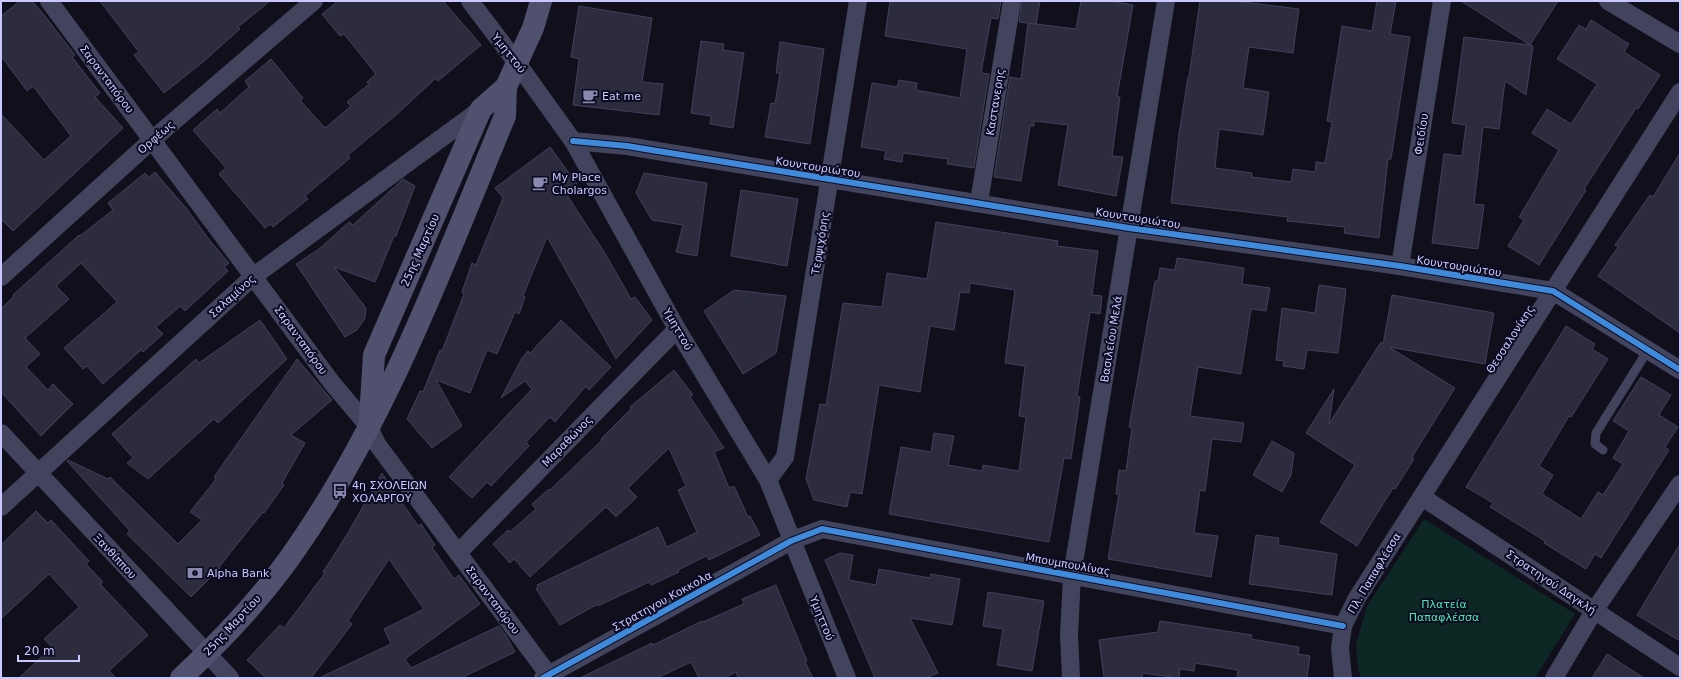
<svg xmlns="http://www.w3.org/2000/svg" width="1681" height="679" font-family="'DejaVu Sans',sans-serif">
	<rect width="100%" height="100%" fill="#100f1b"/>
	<path fill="#0d2725" d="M1424 519 1575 614 1535 678H1361L1358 669 1356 644 1367 606Z"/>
	<g fill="#2d2c3e" stroke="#42405a">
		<path d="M20 1H32L45 16 75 55 72 57 100 93 95 97 123 128 13 231 1 219V114L44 160 71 136 33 86 27 91 1 56V16Z"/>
		<path d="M100 1H270L238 27 240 29 203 62 164 93 134 55 139 52Z"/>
		<path d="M338 1H443L481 45 438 81 436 78 396 115 348 155 350 158 305 196 308 199 273 227 270 224 265 228 219 174 226 168 193 130 217 109 220 113 249 87 245 81 271 59 303 98 300 100 325 128 351 106 347 102 369 84 367 82 376 74 344 34 340 36 322 14Z"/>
		<path d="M890 1H1001L998 19 991 18 981 73 989 74 974 168 947 164 948 159 903 153 902 162 884 159 886 151 861 147 872 83 897 87 899 80 917 83 916 90 960 98 967 49 885 36Z"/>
		<path d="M1022 1H1040L1036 24 1019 22Z"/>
		<path d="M1081 1H1110L1133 5 1117 97H1120L1112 156 1123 157 1116 196 1058 185 1068 125 1034 121V126H1030L1021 181 994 177 1010 77 1021 79 1028 23 1076 29Z"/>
		<path d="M1200 1H1235L1299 9 1293 53 1249 47 1243 88 1269 92 1263 135 1219 129 1215 168 1252 173V177L1291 182 1293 169 1315 172 1316 162 1325 163 1332 122 1327 121 1342 26 1372 31 1377 1H1396L1390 34 1410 37 1391 159H1388L1379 238 1344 233 1345 227 1287 221 1288 217 1171 203 1179 134 1188 77H1189Z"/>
		<path d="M1461 1H1558L1530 45 1533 46 1526 95 1505 81 1499 129 1483 127 1474 204 1484 205 1478 249 1432 243 1444 154 1462 156 1466 125 1452 123 1464 37 1530 45Z"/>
		<path d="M579 6 652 18 642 82 663 84 659 115 573 105 579 59 571 57Z"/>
		<path d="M1591 20 1629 44 1624 52 1660 75 1638 109 1636 108 1584 189 1586 190 1539 265 1508 246 1524 220 1519 217 1559 150 1532 133 1547 109 1571 124 1597 84 1557 59 1579 25 1586 29Z"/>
		<path d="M701 41 724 44 723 50 744 53 733 128 710 124 711 116 691 113Z"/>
		<path d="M780 42 824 49 810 144 765 137 771 103 775 104 780 73H776Z"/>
		<path d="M550 147 577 184 565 192 606 255 631 299 635 297 652 320 616 359 547 237 523 296 525 297 519 314 515 312 497 354 487 350 470 393 436 380 462 426 432 448 407 419 420 391 423 392 440 350 442 351 464 294 462 292 472 263 476 265 503 198 495 188Z"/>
		<path d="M1680 153V333L1598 276 1618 247 1615 245 1650 195 1653 197Z"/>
		<path d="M155 172 186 208 211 242 229 263 224 267 228 271 185 311 180 306 156 327 163 334 143 352 141 350 103 384 87 366 83 369 64 348 117 302 81 263 56 286 69 299 25 338 40 354 26 367 48 390 53 384 73 404 41 436 1 392V309L14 296 13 295 79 235 80 236 113 210 108 203 145 173 149 177Z"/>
		<path d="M644 173 707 183 697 256 676 252 683 225 652 220 636 193Z"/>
		<path d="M403 179 415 186 396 236H394L375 282 334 267 366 308 365 318 357 330 345 337 296 264 319 249 349 222 353 225Z"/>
		<path d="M741 190 798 199 787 266 731 256Z"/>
		<path d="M936 222 1058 241 1057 246 1098 251 1092 295 1102 296 1100 314 1090 312 1077 396 1080 397 1071 459 1064 458 1049 542 889 514 901 447 931 452 934 433 954 436 948 465 982 471 983 465 1019 471 1026 417 1019 416 1025 366 1005 363 1015 290 970 283 969 293 960 292 954 330 930 326 920 392 879 385 862 494 850 492 847 507 814 500 806 479 820 404 826 405 843 303 882 307 887 273 927 279Z"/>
		<path d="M1177 258 1244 268 1242 284 1270 288 1266 311 1251 309 1241 374 1198 367 1190 416 1244 423 1241 442 1212 439 1205 491 1200 490 1194 533 1218 536 1211 577 1108 559 1119 494H1116L1119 470 1126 471 1132 427H1129L1155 281H1158L1160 268 1175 270Z"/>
		<path d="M1319 285 1346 289 1338 353 1307 350 1304 369 1283 366 1284 361 1276 360 1282 308 1315 313Z"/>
		<path d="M734 290 786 296 776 353 743 374 704 311Z"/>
		<path d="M1392 295 1494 313 1485 364 1389 347 1455 388 1412 457 1414 459 1395 489 1393 488 1357 546 1320 522 1355 465 1306 433 1334 389 1329 424 1381 342 1383 344Z"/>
		<path d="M260 320 287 359 218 423 214 419 148 479 127 463 133 458 112 434 196 359 199 363Z"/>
		<path d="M561 320 611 367 589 390 586 386 555 422 550 417 526 442 529 446 491 486 487 482 472 498 449 477 532 389 525 381 501 398 522 358 528 351 530 353Z"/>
		<path d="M1566 326 1595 344 1592 349 1608 359 1571 417 1569 416 1539 466 1553 475 1542 494 1581 519 1598 492 1603 495 1623 464 1613 458 1629 431 1613 421 1641 377 1671 395 1659 415 1678 427 1665 447 1669 450 1601 558 1595 554 1586 569 1544 543 1545 541 1490 507 1493 503 1466 487Z"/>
		<path d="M297 359 332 400 291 435 305 443 282 483 284 485 264 513 263 512 219 567 220 568 191 597 127 534 130 531 67 461 68 460 108 479 110 477 178 544 202 520 190 512 216 479 214 477Z"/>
		<path d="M674 370 693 395 690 397 724 448 714 452 729 488 734 486 748 517 750 516 760 535 709 560 706 556 678 570 679 572 651 585 649 582 598 606V604L560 625 536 589 538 587 537 585 658 527 667 547 697 532 678 490 686 486 669 448 628 488 637 497 616 517 606 507 530 577 514 559 510 563 493 544 508 530 510 532 536 509 532 504 549 489 550 490 602 440 601 439 631 409 630 407Z"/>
		<path d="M1272 441 1294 453 1291 475 1282 492 1253 475Z"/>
		<path d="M382 473 418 526 421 524 435 545 432 547 454 579 459 575 480 604 405 659 411 668 499 626 507 637 515 652 461 678H319L391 644 384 629 424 609 389 559 348 621 352 624 311 678H266L247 660 280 625 284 628 325 573 323 572 348 533Z"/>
		<path d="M36 511 48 523 51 520 89 561 86 564 103 582 100 584 148 635 109 671 116 678H19L52 647 44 639 79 607 49 574 1 619V545Z"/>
		<path d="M1256 535 1279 538 1278 545 1337 554 1332 595 1249 584Z"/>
		<path d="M1680 544V641L1637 615Z"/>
		<path d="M840 553 853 555 849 580 876 585 879 569 930 578 931 574 960 579 952 625 910 618 938 673 926 678H875L825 560Z"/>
		<path d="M776 585 807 661 805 662 813 678H738L736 672 724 678H699L691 662 657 678H580L652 643 653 645 702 621 703 622 744 604 742 599Z"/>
		<path d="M988 592 1044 601 1032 671 997 665 1003 629 983 626Z"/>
		<path d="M1160 621 1252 635 1251 639 1299 647 1298 654 1310 656 1307 678H1237L1238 670 1195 663 1194 671 1180 669 1179 678 1142 673 1143 678H1104L1099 640 1158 632Z"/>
		<path d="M1607 654 1644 678H1592Z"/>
	</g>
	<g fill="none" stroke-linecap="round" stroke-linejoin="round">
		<path stroke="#42445d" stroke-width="9" d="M1603 450 1595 444 1596 433 1648 350"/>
		<g stroke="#42445d" stroke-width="18">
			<path d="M49 1 332 383 369 427 377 444 551 678"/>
			<path d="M470 1 517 63 573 141 677 329 768 480 847 678"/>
			<path d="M1608 1 1680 44"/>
			<path d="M573 141 627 146 1129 228 1400 266 1553 291 1680 370"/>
			<path d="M979 202 1012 1"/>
			<path d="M1400 266 1442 1"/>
			<path d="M1 277 152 140 314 1"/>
			<path d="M1 433 230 678"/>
			<path d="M768 480 785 457 858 1"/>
			<path d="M1422 497 1680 667"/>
			<path d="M1 507 254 276 481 109"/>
			<path d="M458 553 677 329"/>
			<path d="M543 678 791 541 822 529 1343 626"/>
			<path d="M1071 678 1069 635 1072 575 1166 1"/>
			<path d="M1343 678 1340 648 1343 626 1357 598 1680 92"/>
			<path d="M1554 678 1594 611 1680 484"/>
		</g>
		<g stroke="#50516f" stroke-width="22">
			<path d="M370 417 374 355 481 109 506 87"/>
			<path d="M181 678C221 641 259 601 291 556 386 422 442 267 505 116L506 87 533 28 541 1"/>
		</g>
		<defs>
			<g id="cycleway">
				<path d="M573 141 627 146 1129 228 1400 266 1553 291 1680 370"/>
				<path d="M543 678 791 541 822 529 1343 626"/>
			</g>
		</defs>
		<use href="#cycleway" stroke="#0c0a20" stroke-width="8"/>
		<use href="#cycleway" stroke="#408adc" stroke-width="6"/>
	</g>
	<defs>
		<symbol id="cafe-bare" viewBox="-9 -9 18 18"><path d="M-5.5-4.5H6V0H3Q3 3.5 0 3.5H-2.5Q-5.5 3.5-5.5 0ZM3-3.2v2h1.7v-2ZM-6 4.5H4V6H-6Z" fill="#8988af" stroke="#0c0a20" stroke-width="2.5" paint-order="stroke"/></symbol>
		<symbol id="bus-bare" viewBox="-9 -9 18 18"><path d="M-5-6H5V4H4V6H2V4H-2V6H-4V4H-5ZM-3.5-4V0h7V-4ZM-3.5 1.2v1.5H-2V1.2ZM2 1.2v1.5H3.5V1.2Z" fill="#8988af" stroke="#0c0a20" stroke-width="2.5" paint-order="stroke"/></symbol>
		<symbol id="bank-bare" viewBox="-9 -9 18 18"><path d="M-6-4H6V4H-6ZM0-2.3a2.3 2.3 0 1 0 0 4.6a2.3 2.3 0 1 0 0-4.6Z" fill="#8988af" stroke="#0c0a20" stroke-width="2.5" paint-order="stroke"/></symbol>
	</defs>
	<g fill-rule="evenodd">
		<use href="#cafe-bare" x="579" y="85" width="22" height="22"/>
		<use href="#cafe-bare" x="529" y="172" width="22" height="22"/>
		<use href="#bus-bare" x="329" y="480" width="22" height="22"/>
		<use href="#bank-bare" x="184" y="562" width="22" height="22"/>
	</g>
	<g text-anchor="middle" stroke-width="4" stroke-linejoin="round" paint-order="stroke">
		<g font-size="11" fill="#cac9ff" stroke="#0c0a20">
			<text transform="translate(509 53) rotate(52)" y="4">Υμηττού</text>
			<text transform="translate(107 79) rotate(53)" y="4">Σαρανταπόρου</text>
			<text transform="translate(995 102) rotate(-81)" y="4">Καστανερης</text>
			<text transform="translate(1421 134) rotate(-81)" y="4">Φειδίου</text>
			<text transform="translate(156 137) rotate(-41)" y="4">Ορφέως</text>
			<text transform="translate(818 167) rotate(9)" y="4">Κουντουριώτου</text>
			<text transform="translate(1138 218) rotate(9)" y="4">Κουντουριώτου</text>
			<text transform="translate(820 243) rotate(-81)" y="4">Τερψιχόρης</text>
			<text transform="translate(420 250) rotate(-66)" y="4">25ης Μαρτίου</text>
			<text transform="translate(1459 266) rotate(9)" y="4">Κουντουριώτου</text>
			<text transform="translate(232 296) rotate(-42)" y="4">Σαλαμίνος</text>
			<text transform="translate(678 329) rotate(60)" y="4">Υμηττού</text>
			<text transform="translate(1111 339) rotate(-81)" y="4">Βασιλείου Μελά</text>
			<text transform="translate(1510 339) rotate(-57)" y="4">Θεσσαλονίκης</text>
			<text transform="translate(301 340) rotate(54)" y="4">Σαρανταπόρου</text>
			<text transform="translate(567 441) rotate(-46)" y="4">Μαραθώνος</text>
			<text transform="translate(115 556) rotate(47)" y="4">Ξανθίππου</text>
			<text transform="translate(1068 564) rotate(10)" y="4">Μπουμπουλίνας</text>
			<text transform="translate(1374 573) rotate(-59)" y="4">Πλ. Παπαφλέσσα</text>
			<text transform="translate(1551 582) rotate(34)" y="4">Στρατηγού Δαγκλή</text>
			<text transform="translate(493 600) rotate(53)" y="4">Σαρανταπόρου</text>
			<text transform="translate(662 601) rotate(-29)" y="4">Στρατηγου Κοκκολα</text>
			<text transform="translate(822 618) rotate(68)" y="4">Υμηττού</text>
			<text transform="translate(232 625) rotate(-47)" y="4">25ης Μαρτίου</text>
		</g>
		<g font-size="11" fill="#cac9ff" stroke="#0c0a20" text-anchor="start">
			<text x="602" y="100">Eat me</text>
			<text x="552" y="181">My Place<tspan x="552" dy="13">Cholargos</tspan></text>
			<text x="352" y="489">4η ΣΧΟΛΕΙΩΝ<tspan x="352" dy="13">ΧΟΛΑΡΓΟΥ</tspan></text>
			<text x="207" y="577">Alpha Bank</text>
		</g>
		<g font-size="11" fill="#49ebb2" stroke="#0c0a20">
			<text x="1444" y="608">Πλατεία<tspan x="1444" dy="13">Παπαφλέσσα</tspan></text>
		</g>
	</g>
	<rect width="1681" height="679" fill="none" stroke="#cac9ff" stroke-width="4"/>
	<path d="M18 655v6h61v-6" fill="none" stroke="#cac9ff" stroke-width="2"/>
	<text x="24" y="655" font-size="12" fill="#cac9ff" stroke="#0c0a20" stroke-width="3" paint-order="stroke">20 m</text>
</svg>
